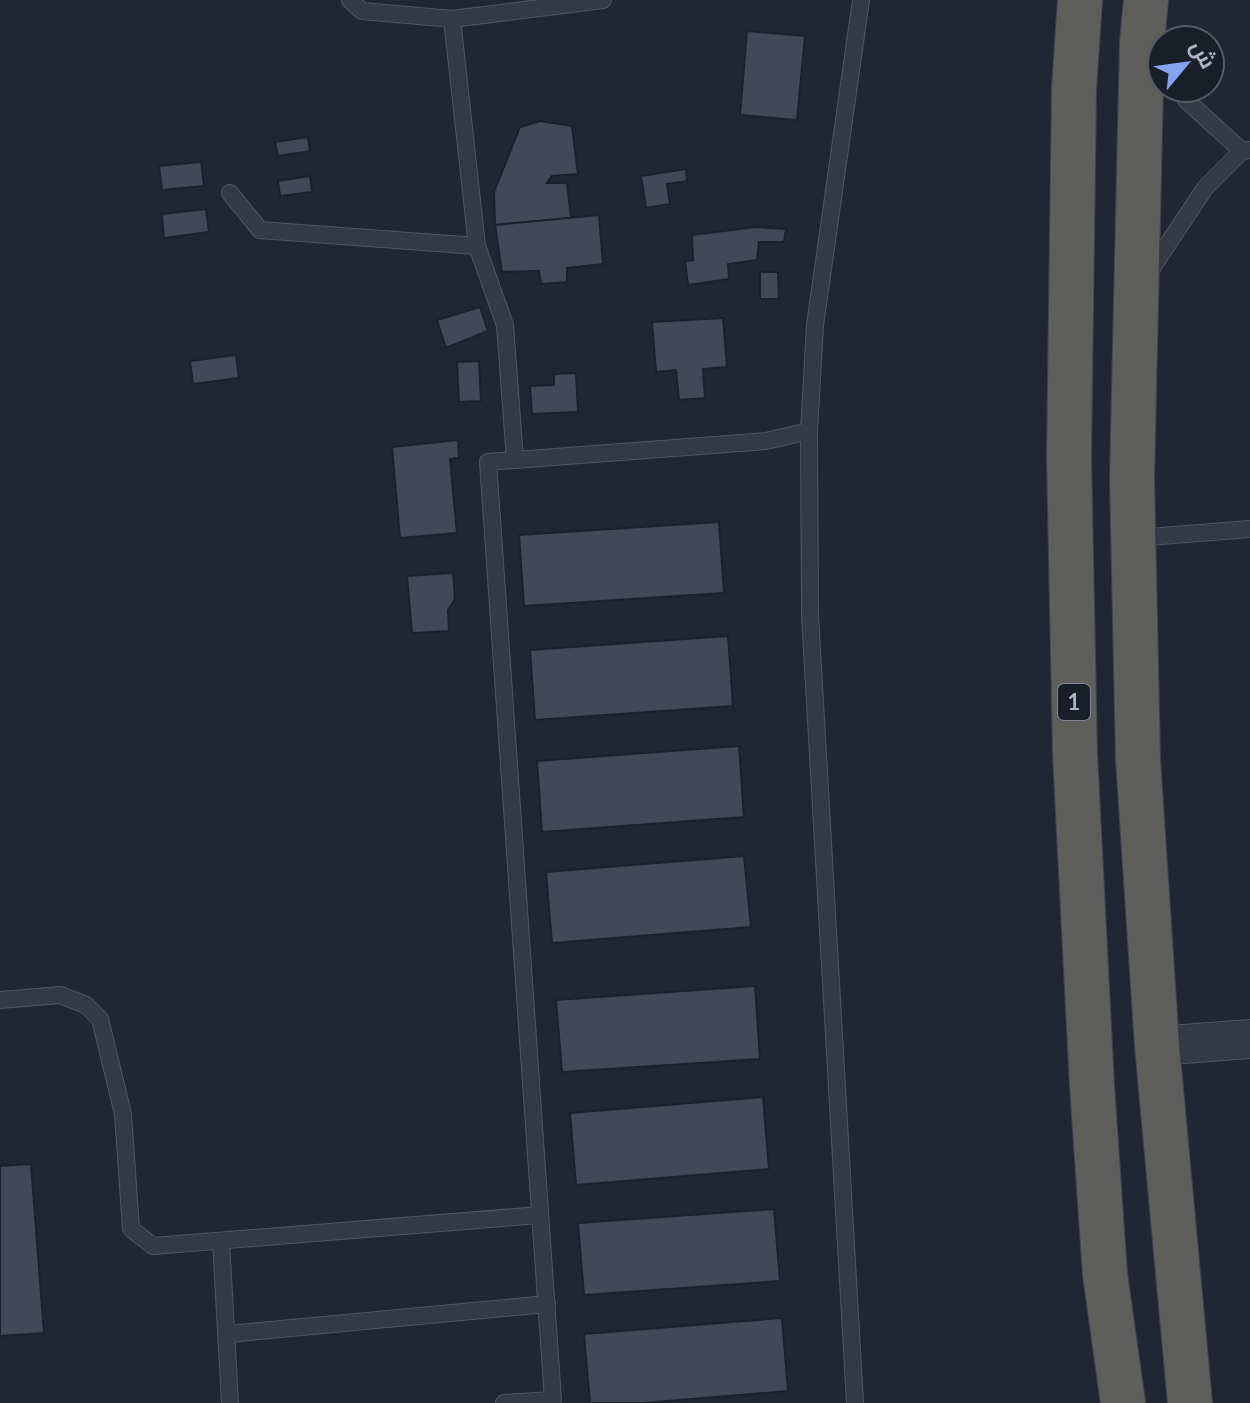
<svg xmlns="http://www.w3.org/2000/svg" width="1250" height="1403" font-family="Lato,Cairo,sans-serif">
	<rect width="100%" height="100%" fill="#202734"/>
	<g fill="#414959" stroke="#1b202b" stroke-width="2">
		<path d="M747 31 805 36 797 120 740 115Z"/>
		<path d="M540 121 572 126 578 174 552 176 547 183H567L571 218 495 225 494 192 520 127Z"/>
		<path d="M308 137 310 151 278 156 275 142Z"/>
		<path d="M201 162 204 186 162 190 159 166Z"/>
		<path d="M686 169 687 181 667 184 670 204 646 208 641 176Z"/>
		<path d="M310 176 312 192 280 196 278 181Z"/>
		<path d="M206 209 209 232 164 238 162 214Z"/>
		<path d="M599 215 603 264 567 268V282L541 284 539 271 502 272 495 225Z"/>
		<path d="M756 227 786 229 784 242H759L757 260 728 264 729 279 688 285 685 261 693 260 692 235Z"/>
		<path d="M760 272H778L779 299H760Z"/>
		<path d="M480 307 488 331 446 348 437 320Z"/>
		<path d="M723 318 727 367 703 369 705 398 679 400 676 370 656 372 652 322Z"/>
		<path d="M236 355 239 378 193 384 190 361Z"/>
		<path d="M479 361 481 401 459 402 457 362Z"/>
		<path d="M576 373 578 412 532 414 530 386 554 385V374Z"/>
		<path d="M458 440 459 458 450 459 457 533 400 538 392 447Z"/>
		<path d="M719 522 724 593 524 606 519 535Z"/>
		<path d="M453 573 455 599 448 610 449 631 412 633 407 576Z"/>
		<path d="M728 636 733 706 535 720 530 650Z"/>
		<path d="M739 746 744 817 542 832 537 761Z"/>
		<path d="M744 856 751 927 552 943 546 872Z"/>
		<path d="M755 986 760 1059 562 1072 556 1000Z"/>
		<path d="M763 1097 769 1169 576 1185 570 1113Z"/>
		<path d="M31 1164 44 1333 0 1336V1166Z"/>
		<path d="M774 1209 780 1281 584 1295 578 1223Z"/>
		<path d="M782 1318 788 1391 643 1403H590L584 1334Z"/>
	</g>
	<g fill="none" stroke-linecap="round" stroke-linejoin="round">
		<defs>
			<g id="service">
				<path d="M350 0 362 11 452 19 603 0"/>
				<path d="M452 19 477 246 505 325 515 460"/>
				<path d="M1177 88 1187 101 1242 151 1250 150"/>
				<path d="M230 193 260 230 477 246"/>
				<path d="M1148 274 1205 188 1242 151"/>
				<path d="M1136 538 1250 529"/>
				<path d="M0 1000 60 995 86 1005 100 1019 123 1114 131 1229 153 1246 540 1215"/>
				<path d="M221 1241 230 1403"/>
				<path d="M228 1334 547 1304"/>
				<path d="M504 1403 553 1400 488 462 766 441 809 431"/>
				<path d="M855 1403 810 615 809 431 815 325 861 0"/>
			</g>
			<path id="tertiary" d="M1157 1046 1250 1039"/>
			<g id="trunk">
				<path d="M1080 0 1074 89 1069 457 1075 754 1092 1086 1105 1274 1123 1403"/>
				<path d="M1146 0 1142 42 1132 478 1138 760 1157 1046 1190 1403"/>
			</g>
		</defs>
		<use href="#service" stroke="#515663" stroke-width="18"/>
		<use href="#tertiary" stroke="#515663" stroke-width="40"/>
		<use href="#trunk" stroke="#3e434f" stroke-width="46"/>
		<use href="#service" stroke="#333945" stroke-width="16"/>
		<use href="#tertiary" stroke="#333945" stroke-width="38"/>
		<use href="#trunk" stroke="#5e5e5b" stroke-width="44"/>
	</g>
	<g text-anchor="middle" stroke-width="6" stroke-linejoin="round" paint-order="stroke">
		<rect fill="#191e29" stroke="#818694" stroke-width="2" x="1058" y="684" width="32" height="36" rx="6"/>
		<g font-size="22" font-weight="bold" fill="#adb3c2">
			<text x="1074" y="710">1</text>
		</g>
	</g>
	<g transform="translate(1186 64) rotate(61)"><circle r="38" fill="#191e29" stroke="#545a66" stroke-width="2"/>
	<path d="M0-6L14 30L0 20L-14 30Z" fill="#84a3f0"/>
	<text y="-12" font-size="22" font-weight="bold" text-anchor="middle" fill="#adb3c2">ش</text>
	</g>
</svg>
